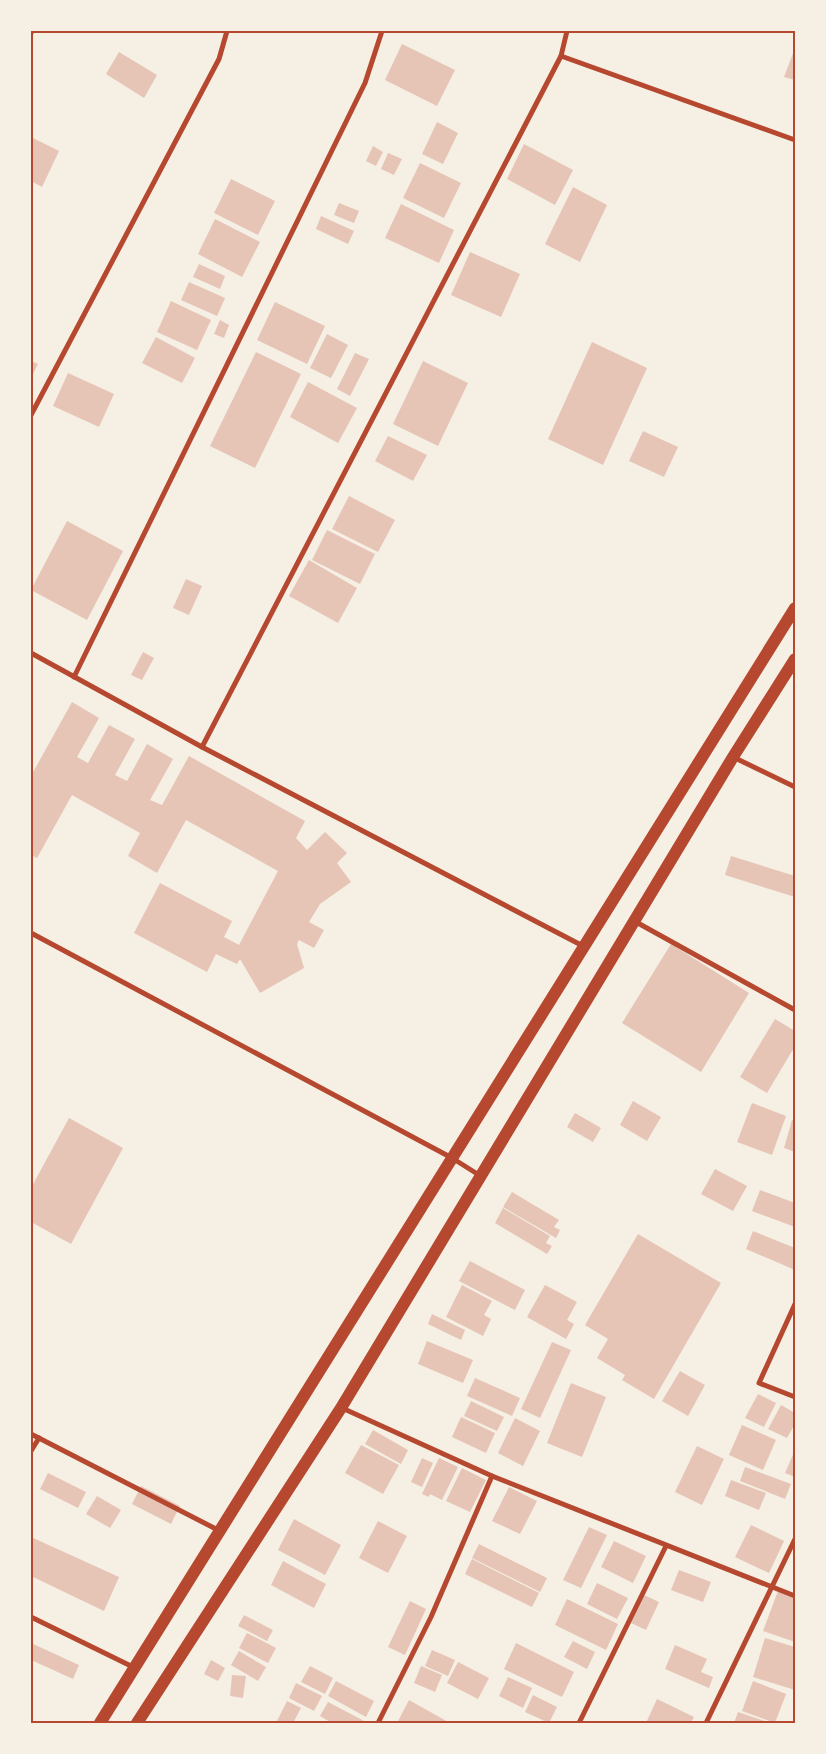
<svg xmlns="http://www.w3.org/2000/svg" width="826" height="1754" font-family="'Titillium Web',sans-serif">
	<rect width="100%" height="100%" fill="#f6efe4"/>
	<g fill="#e6c5b7">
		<path d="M402 44 455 70 437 106 385 80Z"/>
		<path d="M795 48V80L784 77Z"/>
		<path d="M119 52 157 75 144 98 106 74Z"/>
		<path d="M437 122 458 133 443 164 422 154Z"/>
		<path d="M31 137 59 151 42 187 31 181Z"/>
		<path d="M524 144 573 170 555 205 507 179Z"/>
		<path d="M373 146 383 152 376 166 366 161Z"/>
		<path d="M388 153 402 159 394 175 381 169Z"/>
		<path d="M420 163 461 183 444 218 403 198Z"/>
		<path d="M231 179 275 201 258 235 214 213Z"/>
		<path d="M573 187 607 205 580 262 545 244Z"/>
		<path d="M339 203 359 211 354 223 334 215Z"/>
		<path d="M401 204 454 230 439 263 385 238Z"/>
		<path d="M321 216 354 231 348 244 316 229Z"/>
		<path d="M215 219 260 242 242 277 198 254Z"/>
		<path d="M470 252 520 274 501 317 451 295Z"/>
		<path d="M199 264 225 276 220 289 193 277Z"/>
		<path d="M189 282 225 298 217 316 181 300Z"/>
		<path d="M171 301 211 320 197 350 157 332Z"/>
		<path d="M275 302 325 326 307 364 257 340Z"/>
		<path d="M220 320 229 325 224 338 214 334Z"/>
		<path d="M327 334 348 345 331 378 310 368Z"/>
		<path d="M156 337 195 358 182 383 142 363Z"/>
		<path d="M592 342 647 368 603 465 548 439Z"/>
		<path d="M256 352 301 374 255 468 210 446Z"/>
		<path d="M355 353 369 359 350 396 337 389Z"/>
		<path d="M31 361 38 364 31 378Z"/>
		<path d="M423 361 468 383 438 446 393 424Z"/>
		<path d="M68 373 114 394 99 427 53 406Z"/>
		<path d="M308 382 357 408 338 443 290 417Z"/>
		<path d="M643 431 678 447 664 477 629 461Z"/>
		<path d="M388 436 427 455 413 481 375 461Z"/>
		<path d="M349 496 395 520 378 552 332 529Z"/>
		<path d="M67 521 123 551 87 620 31 590Z"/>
		<path d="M327 530 375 554 360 584 312 560Z"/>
		<path d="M309 560 357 588 338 623 289 596Z"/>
		<path d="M186 579 202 586 189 615 173 608Z"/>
		<path d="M143 652 154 658 142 680 131 675Z"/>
		<path d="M72 702 99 718 77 757 88 763 109 725 135 739 115 775 127 781 147 744 173 759 150 800 162 805 189 756 305 821 296 838 307 850 325 832 347 853 337 863 351 882 320 904 309 922 324 930 314 948 299 940 297 944 304 968 260 993 240 959 237 964 216 954 207 972 134 933 160 883 232 921 224 937 239 945 278 871 186 820 157 873 128 856 140 833 72 795 37 858 31 855V776Z"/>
		<path d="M731 856 795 876V897L725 875Z"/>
		<path d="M671 944 749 993 701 1072 622 1023Z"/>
		<path d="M775 1019 795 1031V1046L767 1093 740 1077Z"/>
		<path d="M633 1101 661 1117 647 1141 620 1125Z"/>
		<path d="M752 1103 786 1116 772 1155 737 1142Z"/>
		<path d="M575 1113 601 1128 593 1142 567 1127Z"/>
		<path d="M69 1118 123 1148 71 1244 31 1222V1188Z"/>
		<path d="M792 1120 795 1121V1152L784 1148Z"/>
		<path d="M715 1169 747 1186 733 1211 701 1194Z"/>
		<path d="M760 1190 795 1203V1227L752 1211Z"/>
		<path d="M512 1192 559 1220 554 1227 560 1230 556 1238 503 1207Z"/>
		<path d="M503 1208 550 1236 546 1243 552 1246 547 1254 495 1223Z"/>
		<path d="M753 1231 795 1248V1270L746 1249Z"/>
		<path d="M638 1234 721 1283 654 1399 622 1380 625 1375 597 1358 608 1339 585 1325Z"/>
		<path d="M470 1261 525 1290 515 1310 459 1281Z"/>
		<path d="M462 1285 492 1301 484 1315 491 1319 483 1336 446 1317Z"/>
		<path d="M545 1285 577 1302 567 1320 574 1324 566 1339 527 1317Z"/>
		<path d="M432 1314 465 1330 461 1340 428 1324Z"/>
		<path d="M427 1341 473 1360 463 1383 418 1364Z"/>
		<path d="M552 1342 571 1350 540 1418 521 1409Z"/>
		<path d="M680 1371 705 1385 688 1416 662 1401Z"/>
		<path d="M475 1378 520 1398 512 1416 467 1396Z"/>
		<path d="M571 1383 606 1397 582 1457 547 1443Z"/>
		<path d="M758 1394 776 1403 764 1427 745 1418Z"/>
		<path d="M471 1401 504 1417 497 1431 464 1416Z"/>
		<path d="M781 1405 795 1413V1424L787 1438 768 1429Z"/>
		<path d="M461 1417 495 1433 486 1453 452 1437Z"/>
		<path d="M515 1418 540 1431 523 1466 498 1453Z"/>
		<path d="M742 1425 776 1440 763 1470 729 1455Z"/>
		<path d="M373 1430 408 1450 401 1464 365 1444Z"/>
		<path d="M361 1445 399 1465 383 1494 345 1473Z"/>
		<path d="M697 1446 724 1459 702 1505 675 1492Z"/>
		<path d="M795 1450V1477L785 1473Z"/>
		<path d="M422 1458 433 1463 422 1487 411 1482Z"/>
		<path d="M439 1458 458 1467 442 1500 430 1494 429 1497 422 1494Z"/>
		<path d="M745 1467 791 1484 785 1499 740 1481Z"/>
		<path d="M462 1468 486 1480 470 1512 446 1501Z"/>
		<path d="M48 1473 86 1492 78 1508 40 1489Z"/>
		<path d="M731 1480 766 1493 759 1510 725 1496Z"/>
		<path d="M141 1486 180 1506 171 1524 132 1504Z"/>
		<path d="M509 1487 537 1501 520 1534 492 1521Z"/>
		<path d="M97 1496 121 1510 110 1528 86 1514Z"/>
		<path d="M294 1519 341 1545 325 1575 278 1550Z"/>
		<path d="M378 1521 407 1536 388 1573 359 1558Z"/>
		<path d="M751 1525 784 1541 769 1573 735 1557Z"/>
		<path d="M589 1527 607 1535 581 1588 563 1580Z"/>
		<path d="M31 1537 119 1577 104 1611 31 1576Z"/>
		<path d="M614 1541 646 1556 633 1583 601 1567Z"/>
		<path d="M479 1544 547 1578 540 1592 472 1558Z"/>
		<path d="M472 1559 539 1593 532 1607 465 1574Z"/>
		<path d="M283 1561 326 1584 314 1608 271 1585Z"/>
		<path d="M679 1570 711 1582 703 1602 671 1590Z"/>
		<path d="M597 1583 628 1598 617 1619 587 1604Z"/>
		<path d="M778 1591 795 1597V1642L763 1631Z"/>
		<path d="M644 1595 659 1602 646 1630 631 1623Z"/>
		<path d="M567 1599 618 1624 606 1650 555 1625Z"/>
		<path d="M410 1601 426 1609 405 1655 388 1647Z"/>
		<path d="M244 1615 273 1630 267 1641 238 1626Z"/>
		<path d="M247 1633 276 1648 268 1663 239 1648Z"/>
		<path d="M765 1638 795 1647V1690L753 1677Z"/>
		<path d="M573 1641 595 1652 587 1669 564 1657Z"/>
		<path d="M31 1643 79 1665 73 1679 31 1660Z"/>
		<path d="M516 1643 574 1672 562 1697 504 1669Z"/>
		<path d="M675 1645 707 1659 701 1672 713 1677 709 1688 665 1669Z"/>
		<path d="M432 1650 455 1660 448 1676 425 1666Z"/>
		<path d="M239 1651 266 1667 258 1681 231 1665Z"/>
		<path d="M211 1660 225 1668 218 1681 204 1674Z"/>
		<path d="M458 1662 489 1678 478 1699 447 1683Z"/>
		<path d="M310 1666 333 1678 325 1694 301 1682Z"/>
		<path d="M421 1666 442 1675 435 1692 414 1683Z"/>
		<path d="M232 1675 246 1676 243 1698 230 1696Z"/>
		<path d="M508 1677 532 1688 523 1708 499 1696Z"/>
		<path d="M336 1681 374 1701 366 1717 328 1696Z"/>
		<path d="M753 1681 786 1694 775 1723 742 1711Z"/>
		<path d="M296 1683 322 1696 314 1711 289 1698Z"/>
		<path d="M533 1695 557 1707 549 1723 525 1712Z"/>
		<path d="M657 1699 694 1717 691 1723H646Z"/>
		<path d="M409 1700 450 1723H397Z"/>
		<path d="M287 1701 301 1708 293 1723H276Z"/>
		<path d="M328 1702 368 1723H332L320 1716Z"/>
		<path d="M738 1712 768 1722V1723H734Z"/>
	</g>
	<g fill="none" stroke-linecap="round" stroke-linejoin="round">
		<g stroke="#b5482f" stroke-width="5">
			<path d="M567 31 561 56 795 140"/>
			<path d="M31 33 32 31"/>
			<path d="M31 415 219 59 227 31"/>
			<path d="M31 653 202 747 583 946"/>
			<path d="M74 677 365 83 382 31"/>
			<path d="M202 747 561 56"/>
			<path d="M733 757 795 787"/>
			<path d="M636 922 795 1010"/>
			<path d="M31 933 452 1158 479 1175"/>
			<path d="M795 1304 759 1383 795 1397"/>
			<path d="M342 1408 492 1476 795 1596"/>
			<path d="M31 1434 218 1530"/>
			<path d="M31 1451 39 1438"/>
			<path d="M31 1617 133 1667"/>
			<path d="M378 1723 431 1617 492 1476"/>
			<path d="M579 1723 666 1546"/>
			<path d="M706 1723 795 1539"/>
		</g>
		<g stroke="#b5482f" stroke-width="12">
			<path d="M100 1723 795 608"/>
			<path d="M137 1723 341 1408 733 757 795 659"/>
		</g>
	</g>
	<rect width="826" height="1754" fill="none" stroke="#f6efe4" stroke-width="65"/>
	<rect x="32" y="32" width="762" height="1690" fill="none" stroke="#b5482f" stroke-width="2"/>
</svg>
